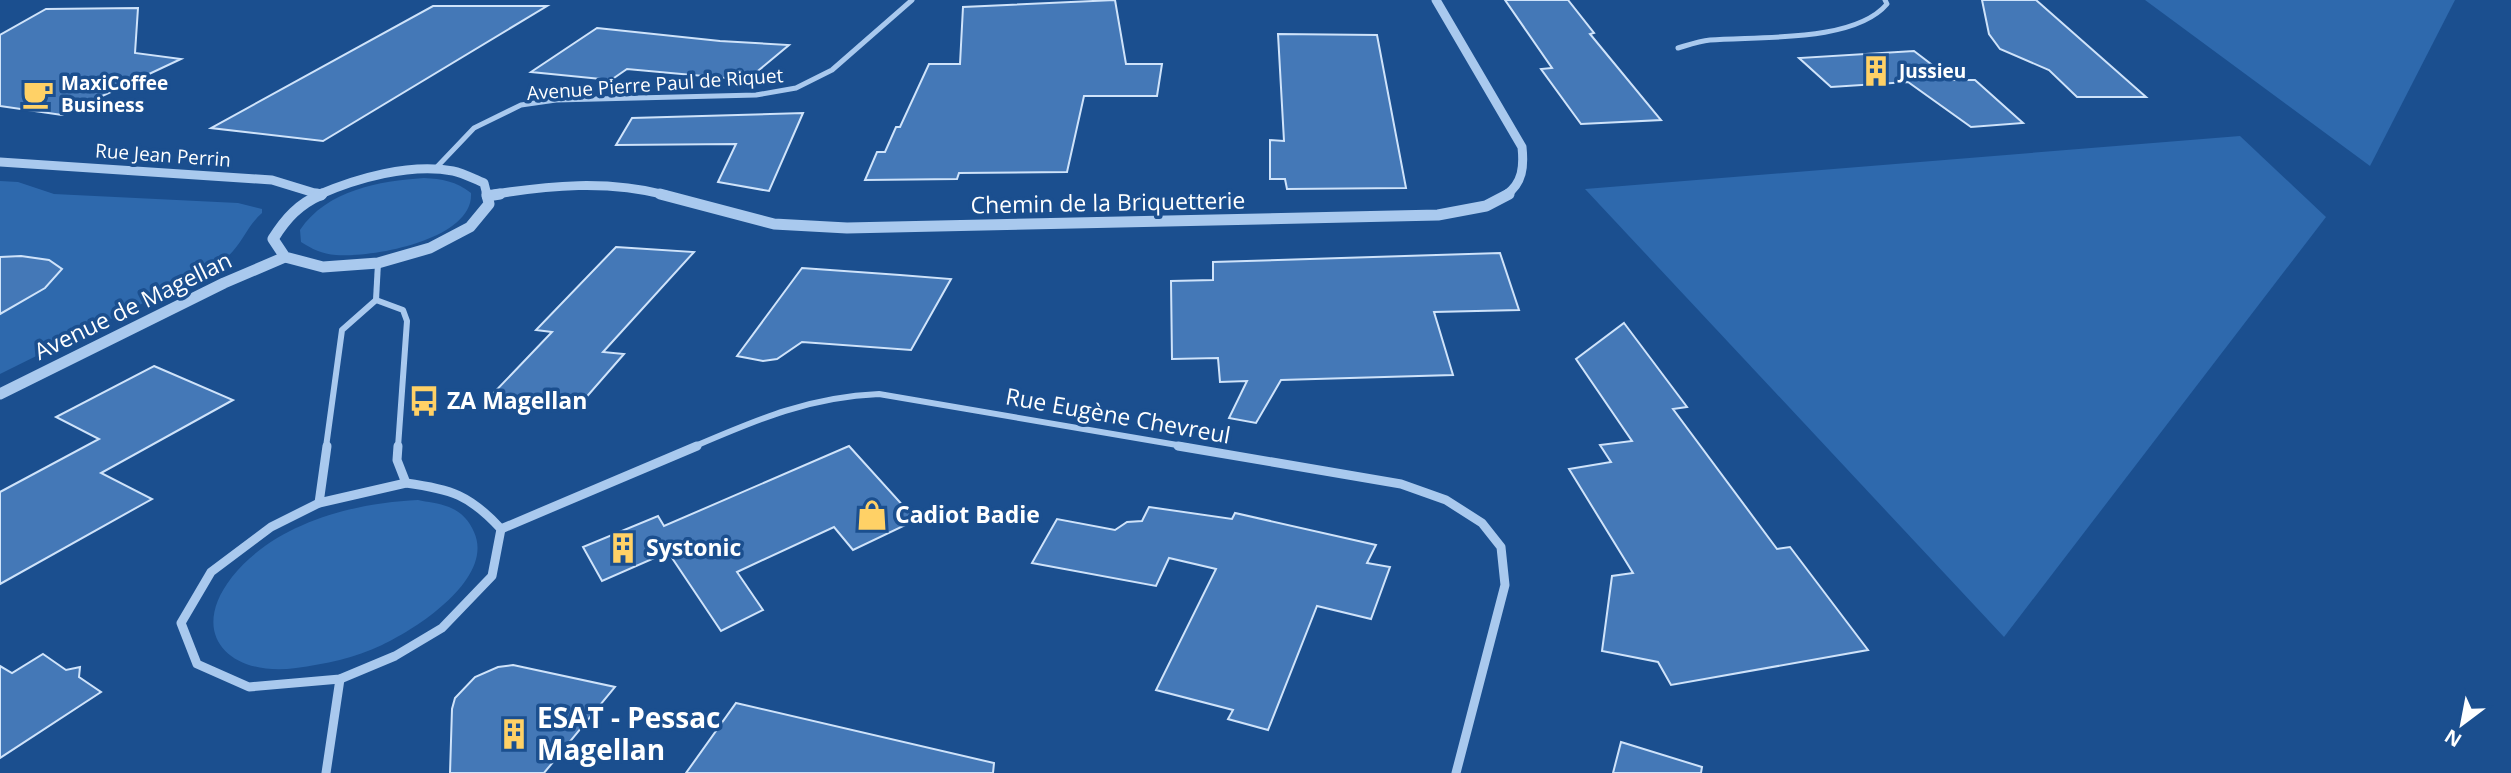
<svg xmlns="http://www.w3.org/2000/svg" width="2511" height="773" font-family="'Open Sans',sans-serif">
	<rect width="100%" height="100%" fill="#1b4f8f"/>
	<g fill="#2e69ad">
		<path d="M2145 0H2455L2370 166Z"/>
		<path d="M2240 136 2326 217 2004 637 1585 189Z"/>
		<path d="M424 178C442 179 456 181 471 193 474 240 371 258 336 255 322 254 312 249 301 242L300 230C327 190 379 181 424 178Z"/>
		<path d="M0 181 18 182 54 194 238 203 262 209V213C245 228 241 248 222 261L226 262 0 374Z"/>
		<path d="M418 500C427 502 439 503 449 507 461 512 469 520 474 532 495 578 417 629 382 645 355 658 325 664 296 668 232 677 186 636 232 577 275 523 353 503 418 500Z"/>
	</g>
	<g fill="#4478b7" stroke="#cfe3fa" stroke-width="2">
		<path d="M1115 0 1126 64H1162L1157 96H1084L1067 172 959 173 957 179 865 180 877 152H885L896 127H900L929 64H960L963 7Z"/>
		<path d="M1505 0H1568L1594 33 1590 34 1661 120 1581 124 1541 69 1552 68Z"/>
		<path d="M1982 0H2036L2146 97H2077L2049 70 2000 49 1989 34Z"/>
		<path d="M433 6H547L323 141 211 128Z"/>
		<path d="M138 8 135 53 181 59 62 115 0 106V35L46 9Z"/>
		<path d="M597 28 720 41 789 45 747 80 627 69 611 80 531 72Z"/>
		<path d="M1278 34 1377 35 1406 188 1287 189 1285 179H1270V140L1284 141Z"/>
		<path d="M1914 51 1952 80H1975L2023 123 1971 127 1908 82 1831 87 1799 58Z"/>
		<path d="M803 113 769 191 718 182 736 144 616 145 632 118Z"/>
		<path d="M616 247 694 252 603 352 624 354 576 409 485 402 552 332 536 330Z"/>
		<path d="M1500 253 1519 310 1434 312 1453 375 1281 380 1256 423 1229 418 1247 381 1220 382 1218 358 1172 359 1171 281 1213 280V262Z"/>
		<path d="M21 256 49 260 62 269 45 288 0 314V257Z"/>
		<path d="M802 268 900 275 951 279 911 350 802 342 777 359 763 361 737 356Z"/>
		<path d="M1624 323 1687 407 1673 409 1777 549 1790 547 1868 650 1671 685 1658 662 1602 651 1612 576 1633 573 1569 469 1611 462 1600 445 1632 441 1576 359Z"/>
		<path d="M154 366 233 400 101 473 152 499 0 584V492L99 439 56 417Z"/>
		<path d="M849 446 916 520 853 550 834 527 737 572 763 610 721 631 668 552 602 581 583 547 658 516 664 526Z"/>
		<path d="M1149 507 1232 519 1235 513 1376 545 1367 563 1390 567 1371 619 1317 606 1268 730 1228 719 1233 710 1156 690 1216 569 1169 558 1156 586 1032 563 1057 519 1115 530 1127 522 1142 521Z"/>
		<path d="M43 654 66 670 80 667 79 677 101 692 0 758V666L12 673Z"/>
		<path d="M513 665 615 687 544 773H450L452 709 455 698 475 677 498 667Z"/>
		<path d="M736 703 994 763 993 773H686Z"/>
		<path d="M1621 742 1702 767 1701 773H1613Z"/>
	</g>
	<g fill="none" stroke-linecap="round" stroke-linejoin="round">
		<g stroke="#a9c9ee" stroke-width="5">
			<path d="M1678 48C1688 45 1699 41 1710 40 1758 36 1854 43 1887 4L1885 0"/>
			<path d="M434 170 474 128 521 105 556 100 756 95 796 88 832 70 912 0"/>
		</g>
		<g stroke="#a9c9ee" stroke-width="6">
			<path d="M376 300 403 310 407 321 398 447"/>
			<path d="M376 300 378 263"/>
			<path d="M326 447 342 330 376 300"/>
			<path d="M693 447C756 420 808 397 879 394L1189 447"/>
		</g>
		<g stroke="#a9c9ee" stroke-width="9">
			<path d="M398 446 397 460 406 483"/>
			<path d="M1178 446 1401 484 1446 500 1482 523 1501 547 1505 585 1456 773"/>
			<path d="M406 483C451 489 470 495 501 529L492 576 442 628 395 656 340 679 249 687 197 664 181 623 211 572 271 527 319 503Z"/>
			<path d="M319 503 327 446"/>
			<path d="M501 529 697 446"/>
			<path d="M326 773 340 679"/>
		</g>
		<g stroke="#a9c9ee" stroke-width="9">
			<path d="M1436 0 1522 147C1524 166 1523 183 1506 195"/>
			<path d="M0 162 272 180 321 195"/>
			<path d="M318 195C357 178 410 163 453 171 463 173 474 179 484 183L487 195"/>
			<path d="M490 195C550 185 607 180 666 195"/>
		</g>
		<g stroke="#a9c9ee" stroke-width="11">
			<path d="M316 194 321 195"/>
			<path d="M322 194C299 204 286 218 273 239L285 257 323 267 378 263 430 248 470 227 489 204 487 194"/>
			<path d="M660 194 774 224 847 228 1438 215 1486 206 1509 194"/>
			<path d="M487 196 500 194"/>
			<path d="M0 394 224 283 285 257"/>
		</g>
	</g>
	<defs>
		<symbol id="building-bare" viewBox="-9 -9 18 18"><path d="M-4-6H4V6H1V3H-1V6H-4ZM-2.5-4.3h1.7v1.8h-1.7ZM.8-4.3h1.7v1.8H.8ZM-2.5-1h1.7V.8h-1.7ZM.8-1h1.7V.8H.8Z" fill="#ffd166" stroke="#1b4f8f" stroke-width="2.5" paint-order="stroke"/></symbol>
		<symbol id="cafe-bare" viewBox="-9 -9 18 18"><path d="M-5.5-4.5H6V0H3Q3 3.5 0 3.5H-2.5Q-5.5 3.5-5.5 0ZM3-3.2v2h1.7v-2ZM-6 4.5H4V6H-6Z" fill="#ffd166" stroke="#1b4f8f" stroke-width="2.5" paint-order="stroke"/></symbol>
		<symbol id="bus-bare" viewBox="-9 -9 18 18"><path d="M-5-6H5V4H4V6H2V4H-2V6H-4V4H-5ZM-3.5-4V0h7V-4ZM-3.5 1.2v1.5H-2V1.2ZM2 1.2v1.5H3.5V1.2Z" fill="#ffd166" stroke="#1b4f8f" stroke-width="2.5" paint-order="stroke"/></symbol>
		<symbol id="shop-bare" viewBox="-9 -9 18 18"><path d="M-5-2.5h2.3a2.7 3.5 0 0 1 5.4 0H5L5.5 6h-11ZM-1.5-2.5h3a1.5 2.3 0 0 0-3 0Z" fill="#ffd166" stroke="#1b4f8f" stroke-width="2.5" paint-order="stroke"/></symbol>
	</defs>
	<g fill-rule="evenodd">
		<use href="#building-bare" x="1854" y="49" width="44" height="44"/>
		<use href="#cafe-bare" x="16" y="72" width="44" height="44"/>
		<use href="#bus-bare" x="402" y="379" width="44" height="44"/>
		<use href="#shop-bare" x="850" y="493" width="44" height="44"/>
		<use href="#building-bare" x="601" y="526" width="44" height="44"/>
		<use href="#building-bare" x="492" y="712" width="44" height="44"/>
	</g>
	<g text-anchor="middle" stroke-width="7" stroke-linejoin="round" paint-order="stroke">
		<g font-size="19" font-weight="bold" fill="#fff" stroke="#1b4f8f" text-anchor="start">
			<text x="1899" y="78">Jussieu</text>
			<text x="61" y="90">MaxiCoffee<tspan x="61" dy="22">Business</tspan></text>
		</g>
		<g font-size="19" fill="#fff" stroke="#1b4f8f">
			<text transform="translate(655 84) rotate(-4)" y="7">Avenue Pierre Paul de Riquet</text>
			<text transform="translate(163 155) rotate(4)" y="7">Rue Jean Perrin</text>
		</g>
		<g font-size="23" fill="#fff" stroke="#1b4f8f">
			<text transform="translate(1108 203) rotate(-1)" y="8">Chemin de la Briquetterie</text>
			<text transform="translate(133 306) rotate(-26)" y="8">Avenue de Magellan</text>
			<text transform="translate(1118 416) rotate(10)" y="8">Rue Eugène Chevreul</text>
		</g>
		<g font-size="23" font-weight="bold" fill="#fff" stroke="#1b4f8f" text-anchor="start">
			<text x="447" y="409">ZA Magellan</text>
			<text x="895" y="523">Cadiot Badie</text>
			<text x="646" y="556">Systonic</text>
		</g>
		<g font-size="28" font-weight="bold" fill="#fff" stroke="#1b4f8f" text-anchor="start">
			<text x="537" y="728">ESAT - Pessac<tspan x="537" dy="32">Magellan</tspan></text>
		</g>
	</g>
	<g transform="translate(2462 724) rotate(212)" stroke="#1b4f8f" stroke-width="5" paint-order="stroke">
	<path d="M0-5L12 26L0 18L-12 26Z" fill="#ffffff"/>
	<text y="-10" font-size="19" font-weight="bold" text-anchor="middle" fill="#ffffff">N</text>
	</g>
</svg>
